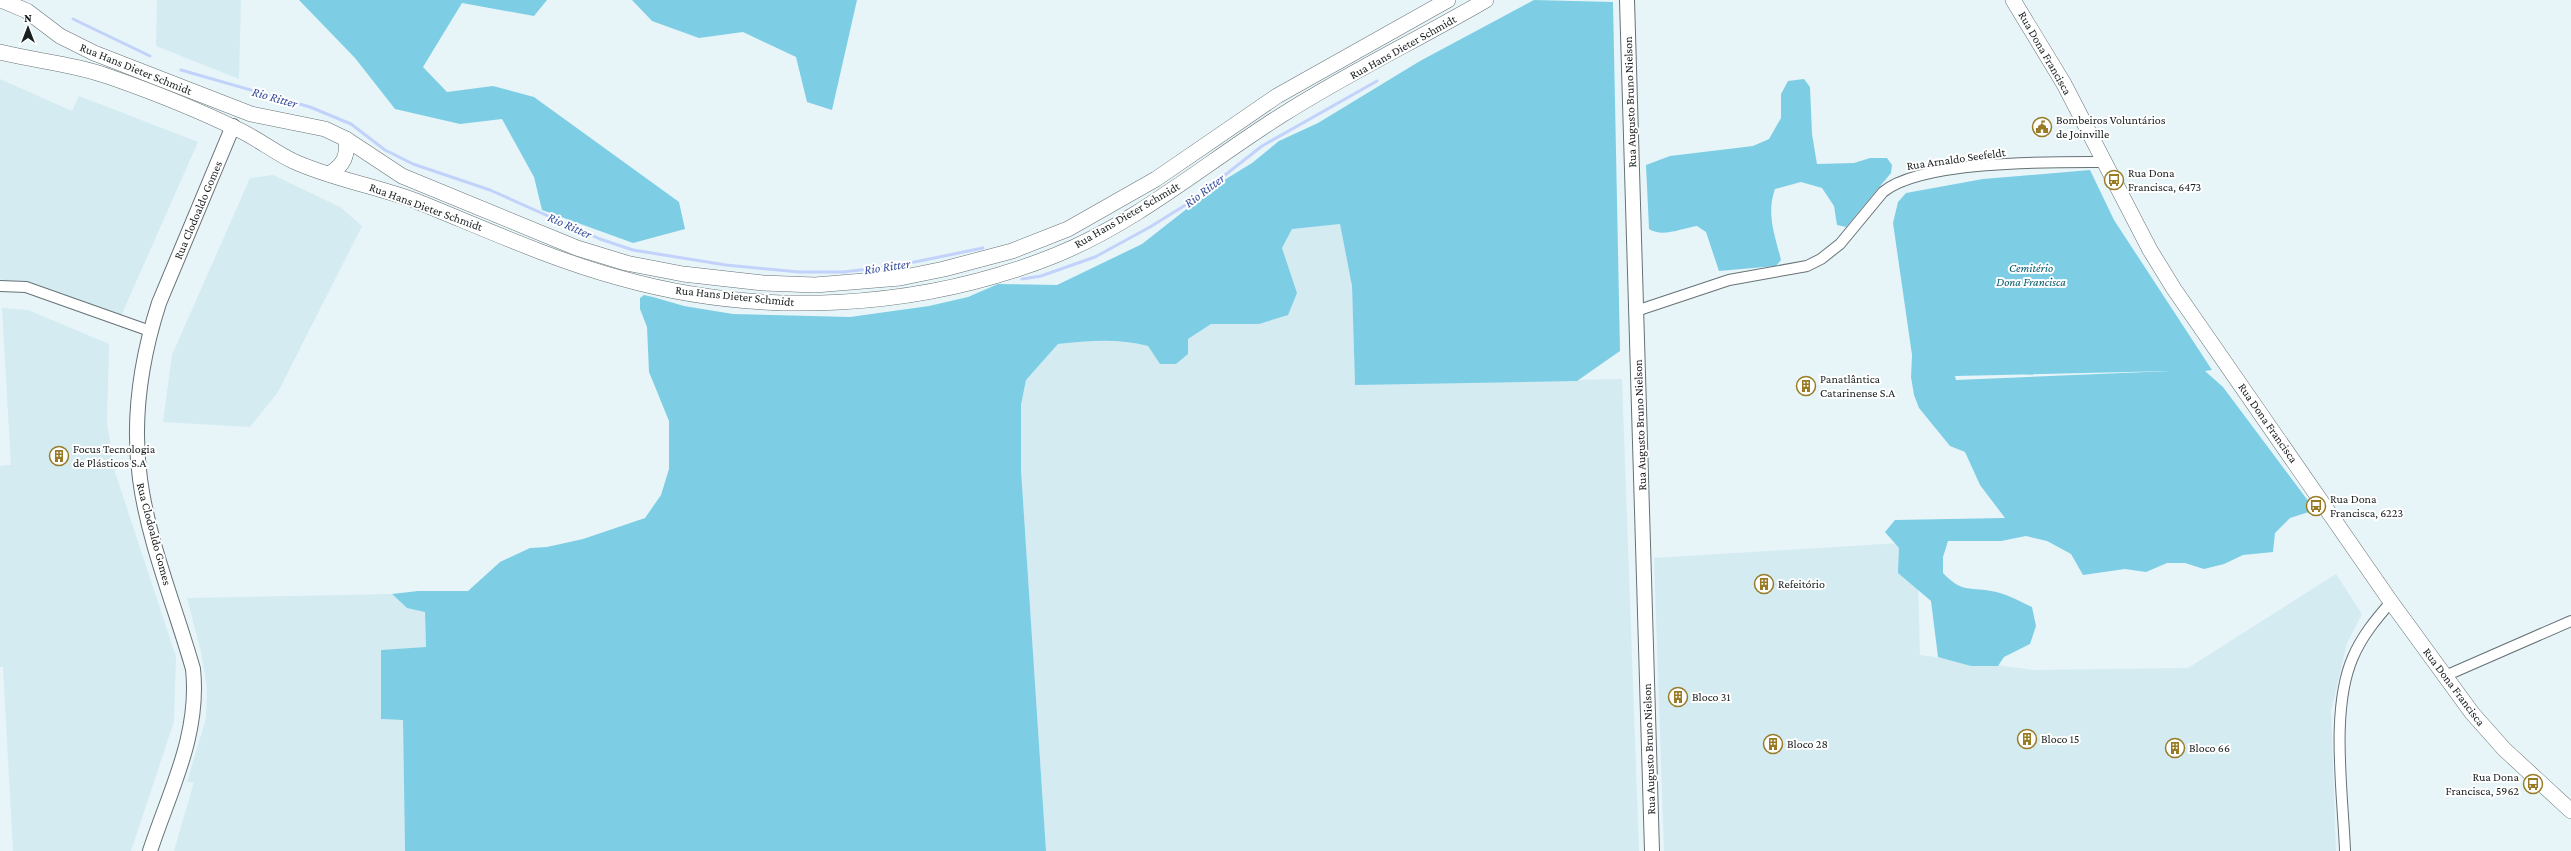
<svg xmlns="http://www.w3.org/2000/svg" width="2571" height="851" font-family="'Crimson Pro',serif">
	<rect width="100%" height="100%" fill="#e7f5f9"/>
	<g fill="#d4ebf2">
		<path d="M157 0H241L239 79 156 46Z"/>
		<path d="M0 79 72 111 79 96 198 142 117 325 0 279Z"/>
		<path d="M273 175 340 207 362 226 278 392 250 427 163 422 172 355 250 178Z"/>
		<path d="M1340 224 1352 286 1355 384 1622 379 1639 851H1046L1021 470V405L1026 380 1058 344 1099 340H1126L1148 346 1160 364 1188 354V339L1211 324H1259L1297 293 1282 248 1292 228Z"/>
		<path d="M2 308 28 310 109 344 107 423 115 472 176 657 174 721 131 851H13L3 667H0V466L11 465Z"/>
		<path d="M1917 542 1920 655 2034 670 2188 668 2336 574 2362 614 2347 643 2331 711 2336 851H1664L1654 558Z"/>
		<path d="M392 594 407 608 425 611 426 648 381 650V719L403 720 405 851H174L194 782H187L206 718 207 688 201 652 187 598Z"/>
	</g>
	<g fill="#7dcee5" fill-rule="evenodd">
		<path d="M299 0H547L534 16 462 3 423 67 447 92 493 86 534 97 679 202 685 229 633 243 542 210 534 177 502 119 460 124 395 109 355 58Z"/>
		<path d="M632 0H857L832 110 807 102 796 57 743 32 699 38 652 21Z"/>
		<path d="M1534 0 1613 2 1620 351 1577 381 1355 385 1352 286 1340 224 1292 229 1282 248 1297 293 1288 315 1259 324H1211L1188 339V354L1176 364H1160L1148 346C1117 338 1089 341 1058 344L1026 380 1021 405V470L1046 851H405L403 720 381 719V650L426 647 425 612 407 608 392 594 418 591H468L500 562 530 548 547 547 583 539 645 518 661 495 669 469V421L649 372 647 327 640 309V298L644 295 653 297 684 306 733 314 850 317 929 306 968 297 998 284 1057 285 1142 244 1221 182 1252 163 1279 141 1318 123 1420 61Z"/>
		<path d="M1804 79 1810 87 1812 134 1817 164 1854 163 1870 158H1887L1892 165 1891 173 1846 227 1837 225 1834 206 1822 188 1801 182 1775 189C1766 214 1775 235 1781 260L1776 266 1719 271 1706 232 1697 226C1682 228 1663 238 1649 229L1646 165 1670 156 1753 146 1769 139 1781 118V94L1788 81Z"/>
		<path d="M2090 170 2114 220 2212 370 2205 371 2223 387 2315 510 2290 518 2275 533 2273 552 2243 555 2224 564 2204 569 2185 563H2167L2146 572 2125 569 2083 575 2071 554 2047 541 2026 536 2001 541H1948L1943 557V573C1961 592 1967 587 1991 591 2005 593 2019 601 2032 607L2036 626 2030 644 2004 657 1998 666H1971L1938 657 1931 601 1898 573 1899 548 1885 532 1895 520 2005 518 1980 485 1965 452 1950 446 1919 408 1914 395 1911 377 1912 355 1893 223 1898 202 1906 193 1983 179ZM2170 371 1956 380 1955 376Z"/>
	</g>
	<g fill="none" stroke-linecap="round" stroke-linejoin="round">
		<g stroke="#c2d2fa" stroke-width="3">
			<path d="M73 19 150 56"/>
			<path d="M181 70 310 107 351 124 385 150 413 164 490 190 600 239 633 250 726 265 799 272H843L895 266 983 248"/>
			<path d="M1022 279 1041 276 1095 257 1150 227 1192 201 1262 146 1377 81"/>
		</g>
		<defs>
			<g id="street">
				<path d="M0 286 26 287 150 331"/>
				<path d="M1636 311 1729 280 1807 266 1821 259 1840 244 1883 192C1922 160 2053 162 2105 162"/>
				<path d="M2445 676 2571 621"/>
				<path d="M2345 851C2343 794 2330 709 2353 657 2362 636 2376 619 2391 602"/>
			</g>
			<g id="secondary">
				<path d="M1627 0 1652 851"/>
				<path d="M150 851C170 790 200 735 193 669 176 609 148 541 140 479 132 421 141 359 159 303L233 126"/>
			</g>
			<g id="primary">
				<path d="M1 0 27 11 60 36 94 53 251 114 325 129 346 139 402 176 577 248 626 263 683 274 763 283 815 285 900 278 944 269 1012 251 1068 229 1156 179 1277 96 1448 0"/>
				<path d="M2013 0 2064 84 2150 250 2174 289 2391 602 2472 713 2504 749 2571 811"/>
				<path d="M0 52C36 61 75 64 110 77 153 92 196 109 237 129 257 138 274 152 293 161 332 179 376 186 416 201 483 228 550 259 620 278 762 318 919 310 1056 255 1139 221 1207 162 1282 115 1348 73 1419 39 1486 0"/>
				<path d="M329 174C344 165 348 156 346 139"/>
			</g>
		</defs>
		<use href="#street" stroke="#667276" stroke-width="12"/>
		<use href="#secondary" stroke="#667276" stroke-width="16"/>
		<use href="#primary" stroke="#667276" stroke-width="16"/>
		<use href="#street" stroke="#fff" stroke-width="10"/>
		<use href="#secondary" stroke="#fff" stroke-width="14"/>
		<use href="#primary" stroke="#fff" stroke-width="15"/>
	</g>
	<defs>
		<symbol id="civic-ring" viewBox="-11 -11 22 22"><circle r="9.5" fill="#fff" stroke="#987b24" stroke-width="1.5"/><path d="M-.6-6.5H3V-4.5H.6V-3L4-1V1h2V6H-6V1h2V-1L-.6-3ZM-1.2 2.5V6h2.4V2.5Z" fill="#987b24"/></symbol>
		<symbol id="bus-ring" viewBox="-11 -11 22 22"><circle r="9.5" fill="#fff" stroke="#987b24" stroke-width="1.5"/><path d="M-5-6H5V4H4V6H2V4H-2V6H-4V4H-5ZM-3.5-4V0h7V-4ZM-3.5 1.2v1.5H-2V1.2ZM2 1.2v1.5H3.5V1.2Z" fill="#987b24"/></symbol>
		<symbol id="building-ring" viewBox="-11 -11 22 22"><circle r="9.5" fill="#fff" stroke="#987b24" stroke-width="1.5"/><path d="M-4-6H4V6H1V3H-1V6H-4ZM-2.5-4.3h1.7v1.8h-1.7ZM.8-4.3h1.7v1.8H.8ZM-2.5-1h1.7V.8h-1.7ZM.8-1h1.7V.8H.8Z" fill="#987b24"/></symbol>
	</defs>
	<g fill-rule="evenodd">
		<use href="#civic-ring" x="2031" y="116" width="22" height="22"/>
		<use href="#bus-ring" x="2103" y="169" width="22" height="22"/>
		<use href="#building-ring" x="1795" y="375" width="22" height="22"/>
		<use href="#building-ring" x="48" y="445" width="22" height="22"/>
		<use href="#bus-ring" x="2305" y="495" width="22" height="22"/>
		<use href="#building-ring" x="1753" y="573" width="22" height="22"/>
		<use href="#building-ring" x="1667" y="686" width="22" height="22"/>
		<use href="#building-ring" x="2016" y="728" width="22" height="22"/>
		<use href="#building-ring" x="1762" y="733" width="22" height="22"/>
		<use href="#building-ring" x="2164" y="737" width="22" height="22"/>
		<use href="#bus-ring" x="2522" y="773" width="22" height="22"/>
	</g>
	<g text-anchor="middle" stroke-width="4" stroke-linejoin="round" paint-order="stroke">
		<g font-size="12" fill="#191e1f" stroke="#fff">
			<text transform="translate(1403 47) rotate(-29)" y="4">Rua Hans Dieter Schmidt</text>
			<text transform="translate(2045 53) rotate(60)" y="4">Rua Dona Francisca</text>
			<text transform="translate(136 69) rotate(22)" y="4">Rua Hans Dieter Schmidt</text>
			<text transform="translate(1630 102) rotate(-92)" y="4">Rua Augusto Bruno Nielson</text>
			<text transform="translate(1956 159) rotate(-8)" y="4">Rua Arnaldo Seefeldt</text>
			<text transform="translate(426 207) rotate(20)" y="4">Rua Hans Dieter Schmidt</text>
			<text transform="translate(198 210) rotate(-67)" y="4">Rua Clodoaldo Gomes</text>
			<text transform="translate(1127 215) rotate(-30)" y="4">Rua Hans Dieter Schmidt</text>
			<text transform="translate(735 296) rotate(6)" y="4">Rua Hans Dieter Schmidt</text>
			<text transform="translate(2268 423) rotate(55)" y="4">Rua Dona Francisca</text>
			<text transform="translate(1640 425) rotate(-92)" y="4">Rua Augusto Bruno Nielson</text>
			<text transform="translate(154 534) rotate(75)" y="4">Rua Clodoaldo Gomes</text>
			<text transform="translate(2454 687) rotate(53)" y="4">Rua Dona Francisca</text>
			<text transform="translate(1649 749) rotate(-92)" y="4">Rua Augusto Bruno Nielson</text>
		</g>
		<g font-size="12" fill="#191e1f" stroke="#fff" text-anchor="start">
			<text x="2056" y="124">Bombeiros Voluntários<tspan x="2056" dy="14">de Joinville</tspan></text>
			<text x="2128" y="177">Rua Dona<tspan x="2128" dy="14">Francisca, 6473</tspan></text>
			<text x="1820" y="383">Panatlântica<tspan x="1820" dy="14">Catarinense S.A</tspan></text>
			<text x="73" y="453">Focus Tecnologia<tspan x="73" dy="14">de Plásticos S.A</tspan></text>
			<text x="2330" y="503">Rua Dona<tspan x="2330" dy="14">Francisca, 6223</tspan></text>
			<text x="1778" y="588">Refeitório</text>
			<text x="1692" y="701">Bloco 31</text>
			<text x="2041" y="743">Bloco 15</text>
			<text x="1787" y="748">Bloco 28</text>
			<text x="2189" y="752">Bloco 66</text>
			<text x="2519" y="781" text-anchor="end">Rua Dona<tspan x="2519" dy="14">Francisca, 5962</tspan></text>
		</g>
		<g font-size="12" font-style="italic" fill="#00596b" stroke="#fff">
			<text x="2031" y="272">Cemitério<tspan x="2031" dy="14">Dona Francisca</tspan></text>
		</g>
		<g font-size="13" font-style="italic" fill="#364d9a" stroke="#fff">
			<text transform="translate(275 97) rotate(16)" y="5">Rio Ritter</text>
			<text transform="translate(1204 190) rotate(-37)" y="5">Rio Ritter</text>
			<text transform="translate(570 225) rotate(24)" y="5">Rio Ritter</text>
			<text transform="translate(887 266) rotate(-8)" y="5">Rio Ritter</text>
		</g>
	</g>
	<g transform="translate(28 28)" stroke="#ffffff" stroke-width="3" paint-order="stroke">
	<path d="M0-3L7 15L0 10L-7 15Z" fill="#191e1f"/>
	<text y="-6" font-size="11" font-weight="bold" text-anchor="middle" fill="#191e1f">N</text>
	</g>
</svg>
